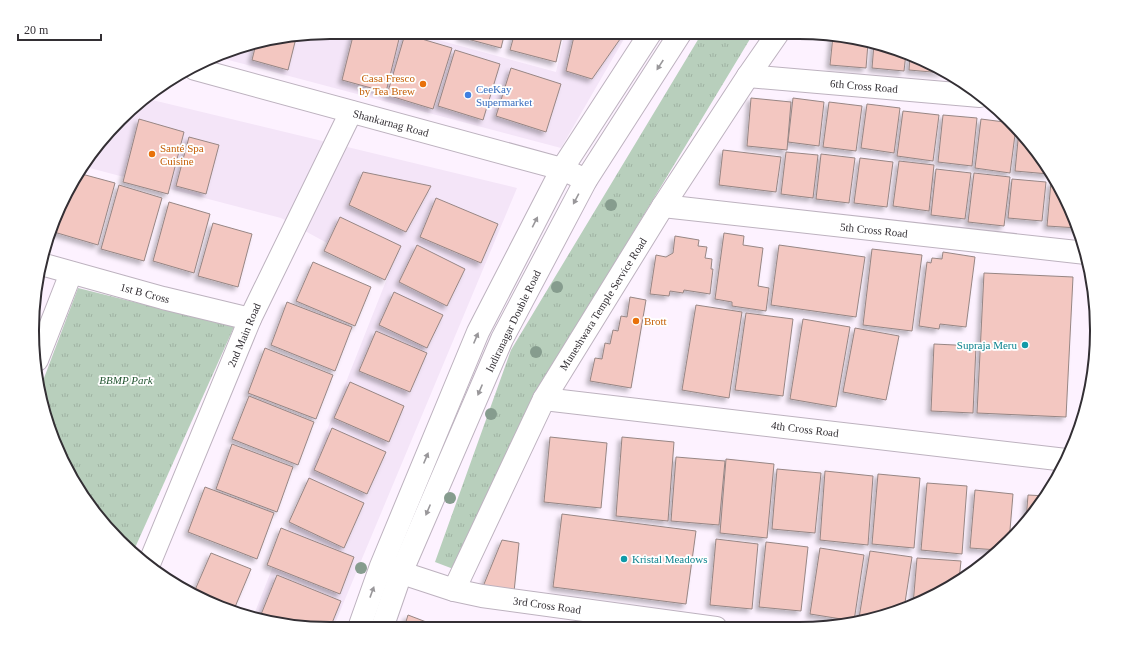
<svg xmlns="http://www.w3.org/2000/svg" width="1129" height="661" font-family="Georgia,serif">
	<defs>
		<pattern id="park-tufts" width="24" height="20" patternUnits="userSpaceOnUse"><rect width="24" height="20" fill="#b8cfbc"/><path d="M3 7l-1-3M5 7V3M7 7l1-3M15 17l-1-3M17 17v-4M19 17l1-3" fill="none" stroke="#9fb2a2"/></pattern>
		<filter id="shadow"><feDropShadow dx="-3.5" dy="3.5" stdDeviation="2" flood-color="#0004"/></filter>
	</defs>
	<rect width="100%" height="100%" fill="#fdf2ff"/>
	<g fill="#f4e5f8">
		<path d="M330 32H409L556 72 565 32H628L561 148 217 57 235 48Z"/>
		<path d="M144 98 517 188 333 628H311L253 617 388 276 281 218 82 166Z"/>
	</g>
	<g fill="url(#park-tufts)">
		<path d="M702 33H755L750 39 549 372 456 570 435 562 511 350Z"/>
		<path d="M78 288 234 327 134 550 94 512 48 427 41 386Z"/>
	</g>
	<g fill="#f3c7c1" stroke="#978684" filter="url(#shadow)">
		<path d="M354 32H371L399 39 386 92 342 80Z"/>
		<path d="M461 32H505L501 48 460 37Z"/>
		<path d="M515 32H563L556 62 510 50Z"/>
		<path d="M575 32H625L592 79 566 71Z"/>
		<path d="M405 34 452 48 433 109 387 95Z"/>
		<path d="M833 36 868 43 866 68 830 65Z"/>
		<path d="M296 38 288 70 252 60 256 44Z"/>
		<path d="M874 44 895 48 906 53 904 71 872 68Z"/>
		<path d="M455 50 500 64 483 120 438 106Z"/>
		<path d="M910 56 943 72V73L909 70Z"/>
		<path d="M511 68 561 84 546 132 496 116Z"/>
		<path d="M751 98 791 102 787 150 747 146Z"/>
		<path d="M793 98 824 102 819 146 788 142Z"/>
		<path d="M829 102 862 106 856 151 823 147Z"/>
		<path d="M867 104 900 108 894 153 861 148Z"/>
		<path d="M903 111 939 115 933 161 897 156Z"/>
		<path d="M943 115 977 118 972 166 938 162Z"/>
		<path d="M139 119 184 132 168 194 123 182Z"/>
		<path d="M981 119 1012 123 1016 127 1010 173 975 168Z"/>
		<path d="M1019 130 1047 164 1049 169V174L1015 171Z"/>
		<path d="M189 137 219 145 206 194 176 186Z"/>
		<path d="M723 150 781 157 776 192 719 185Z"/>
		<path d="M786 152 818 155 813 198 781 194Z"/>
		<path d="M821 154 855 158 849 203 816 199Z"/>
		<path d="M860 158 893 162 887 207 854 203Z"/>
		<path d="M899 161 934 165 929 211 893 206Z"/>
		<path d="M936 169 971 173 965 219 931 215Z"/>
		<path d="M363 172 431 186 406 232 349 205Z"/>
		<path d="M78 173 115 183 98 245 54 232 58 219Z"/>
		<path d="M974 173 1010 177 1004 226 968 222Z"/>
		<path d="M1012 179 1046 182 1042 221 1008 218Z"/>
		<path d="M1051 182H1056L1074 216 1078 228 1047 226Z"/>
		<path d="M119 185 162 198 144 261 101 249Z"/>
		<path d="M436 198 498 224 481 263 420 237Z"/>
		<path d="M169 202 210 214 194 273 153 261Z"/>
		<path d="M340 217 401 246 385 280 324 251Z"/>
		<path d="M213 223 252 234 238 287 198 276Z"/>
		<path d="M724 233 744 236 743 245 763 248 758 286 769 288 766 311 732 306V302L715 299Z"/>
		<path d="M675 236 699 240 698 246 707 247 705 258 712 259 711 269H713L710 294 684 290 683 293 670 291 669 296 650 294 656 255 666 257 673 253Z"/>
		<path d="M417 245 465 269 447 306 399 282Z"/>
		<path d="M779 245 865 257 856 317 771 305Z"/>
		<path d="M872 249 922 255 912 331 863 325Z"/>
		<path d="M943 252 975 257 966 327 940 324 939 329 919 326 927 262 931 263 932 258 942 259Z"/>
		<path d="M313 262 371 287 355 326 296 301Z"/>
		<path d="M984 273 1073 277 1066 417 977 413Z"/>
		<path d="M394 292 443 315 427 348 379 325Z"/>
		<path d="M630 297 646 300 631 388 590 381 595 358 602 359 605 343 610 344 613 330 618 331 621 316 627 317Z"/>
		<path d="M287 302 352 327 335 371 271 345Z"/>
		<path d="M696 305 742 312 729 398 682 390Z"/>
		<path d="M746 313 793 319 783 396 735 390Z"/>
		<path d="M803 319 850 327 836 407 790 399Z"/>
		<path d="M855 328 899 336 886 400 843 392Z"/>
		<path d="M376 331 427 353 410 392 359 371Z"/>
		<path d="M934 344 976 346 973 413 931 411Z"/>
		<path d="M265 348 333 375 316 419 248 393Z"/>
		<path d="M350 382 404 406 389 442 334 418Z"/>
		<path d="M249 396 314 422 298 465 232 439Z"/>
		<path d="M332 428 386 452 367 494 314 470Z"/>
		<path d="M550 437 607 443 601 508 544 502Z"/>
		<path d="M622 437 674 442 668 521 616 516Z"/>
		<path d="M232 444 293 467 277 512 216 489Z"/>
		<path d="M676 457 725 461 719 525 671 521Z"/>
		<path d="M726 459 774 464 767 538 720 533Z"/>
		<path d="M777 469 821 473 815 533 772 529Z"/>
		<path d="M825 471 873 476 868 545 820 540Z"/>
		<path d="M878 474 920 478 914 548 872 544Z"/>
		<path d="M309 478 364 503 344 548 289 522Z"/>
		<path d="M927 483 967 486 962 554 921 550Z"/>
		<path d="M205 487 274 513 257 559 188 532Z"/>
		<path d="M975 490 1013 494 1009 542 998 550 970 548Z"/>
		<path d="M1028 495 1047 496 1026 521Z"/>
		<path d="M562 514 696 531 686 604 553 587Z"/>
		<path d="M281 528 354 557 340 594 267 565Z"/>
		<path d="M716 539 758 544 752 609 710 605Z"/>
		<path d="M502 540 519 543 514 592 482 589Z"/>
		<path d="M766 542 808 547 801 611 759 607Z"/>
		<path d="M820 548 864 555 854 621 810 614Z"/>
		<path d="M870 551 912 557 904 609 894 613 864 619 859 618Z"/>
		<path d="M211 553 251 569 235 607 195 590Z"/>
		<path d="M917 558 961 561 959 580 948 589 913 605Z"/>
		<path d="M277 575 341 601 330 628H311L265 619 260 617Z"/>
		<path d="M408 615 442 628H404Z"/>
	</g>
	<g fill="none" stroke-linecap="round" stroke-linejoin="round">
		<defs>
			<g id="street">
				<path d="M195 69 562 169 586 180"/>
				<path d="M748 76 980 96"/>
				<path d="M663 206 1086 253"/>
				<path d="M41 264 163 298 250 319"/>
				<path d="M37 360 71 273"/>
				<path d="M544 399 1066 460"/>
				<path d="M149 564 250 319 351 112"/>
				<path d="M384 567 454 590 482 596 716 628"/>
				<path d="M454 590 544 399 663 206 748 76 778 33"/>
			</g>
			<g id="secondary">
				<path d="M359 628 381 566 478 332 562 169 651 32"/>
				<path d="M382 628 401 573 502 339 586 180 681 32"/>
			</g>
		</defs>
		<use href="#street" stroke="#bdb2bf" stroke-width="24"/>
		<use href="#secondary" stroke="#bdb2bf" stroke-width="24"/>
		<use href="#street" stroke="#fff" stroke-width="22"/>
		<use href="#secondary" stroke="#fff" stroke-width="22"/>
	</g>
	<g fill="#869c8e">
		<circle cx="611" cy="205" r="6"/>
		<circle cx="557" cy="287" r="6"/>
		<circle cx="536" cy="352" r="6"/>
		<circle cx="491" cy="414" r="6"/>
		<circle cx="450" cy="498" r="6"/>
		<circle cx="361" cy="568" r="6"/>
	</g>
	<defs><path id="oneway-solid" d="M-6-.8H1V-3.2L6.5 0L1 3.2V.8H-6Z"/></defs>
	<g fill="#99979a">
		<use href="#oneway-solid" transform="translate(660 65) rotate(123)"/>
		<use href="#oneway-solid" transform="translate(576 199) rotate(118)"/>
		<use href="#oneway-solid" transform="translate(535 222) rotate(-63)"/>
		<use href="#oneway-solid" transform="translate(476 338) rotate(-67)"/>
		<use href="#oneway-solid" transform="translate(480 390) rotate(113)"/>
		<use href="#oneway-solid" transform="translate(426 458) rotate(-67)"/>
		<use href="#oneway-solid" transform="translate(428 510) rotate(113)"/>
		<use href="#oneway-solid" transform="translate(372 592) rotate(-70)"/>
	</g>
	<g fill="#e8710a" stroke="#fff" stroke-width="1.5">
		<circle cx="423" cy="84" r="4"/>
		<circle cx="152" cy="154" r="4"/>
		<circle cx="636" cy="321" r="4"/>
	</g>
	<circle fill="#3f7fe0" stroke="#fff" stroke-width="1.5" cx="468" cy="95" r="4"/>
	<g fill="#0f9aa8" stroke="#fff" stroke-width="1.5">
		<circle cx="1025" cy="345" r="4"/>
		<circle cx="624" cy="559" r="4"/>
	</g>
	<g text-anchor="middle" stroke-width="3.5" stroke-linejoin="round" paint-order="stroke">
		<g font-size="11" fill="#c56008" stroke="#fff" text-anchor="start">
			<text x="415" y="82" text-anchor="end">Casa Fresco<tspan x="415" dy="13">by Tea Brew</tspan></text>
			<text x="160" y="152">Santé Spa<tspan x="160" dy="13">Cuisine</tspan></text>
			<text x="644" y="325">Brott</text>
		</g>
		<g font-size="11" fill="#332f34" stroke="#fff">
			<text transform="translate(864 86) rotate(5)" y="4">6th Cross Road</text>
			<text transform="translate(391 123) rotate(15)" y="4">Shankarnag Road</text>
			<text transform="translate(874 230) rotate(6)" y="4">5th Cross Road</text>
			<text transform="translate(145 293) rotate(15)" y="4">1st B Cross</text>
			<text transform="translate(603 304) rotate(-58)" y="4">Muneshwara Temple Service Road</text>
			<text transform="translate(513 321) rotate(-64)" y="4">Indiranagar Double Road</text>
			<text transform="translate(244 335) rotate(-67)" y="4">2nd Main Road</text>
			<text transform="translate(805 429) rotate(7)" y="4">4th Cross Road</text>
			<text transform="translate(547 605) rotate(8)" y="4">3rd Cross Road</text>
		</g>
		<g font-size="11" fill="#366cbe" stroke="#fff" text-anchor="start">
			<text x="476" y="93">CeeKay<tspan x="476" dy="13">Supermarket</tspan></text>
		</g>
		<g font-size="11" fill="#0d838f" stroke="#fff" text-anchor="end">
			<text x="1017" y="349">Supraja Meru</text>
			<text x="632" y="563" text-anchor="start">Kristal Meadows</text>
		</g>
		<g font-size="11" font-style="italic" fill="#245632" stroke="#fff">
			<text x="126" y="384">BBMP Park</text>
		</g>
	</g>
	<path d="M0 0H1129V661H0ZM330 39H799A291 291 0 0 1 1090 330V331A291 291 0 0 1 799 622H330A291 291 0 0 1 39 331V330A291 291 0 0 1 330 39Z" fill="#fff" fill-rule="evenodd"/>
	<path fill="none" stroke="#332f34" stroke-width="2" d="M330 39H799A291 291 0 0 1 1090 330V331A291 291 0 0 1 799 622H330A291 291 0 0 1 39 331V330A291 291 0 0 1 330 39Z"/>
	<path d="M18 34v6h83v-6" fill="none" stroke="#332f34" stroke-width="2"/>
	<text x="24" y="34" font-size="12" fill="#332f34" stroke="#ffffff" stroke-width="3" paint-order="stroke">20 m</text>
</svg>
